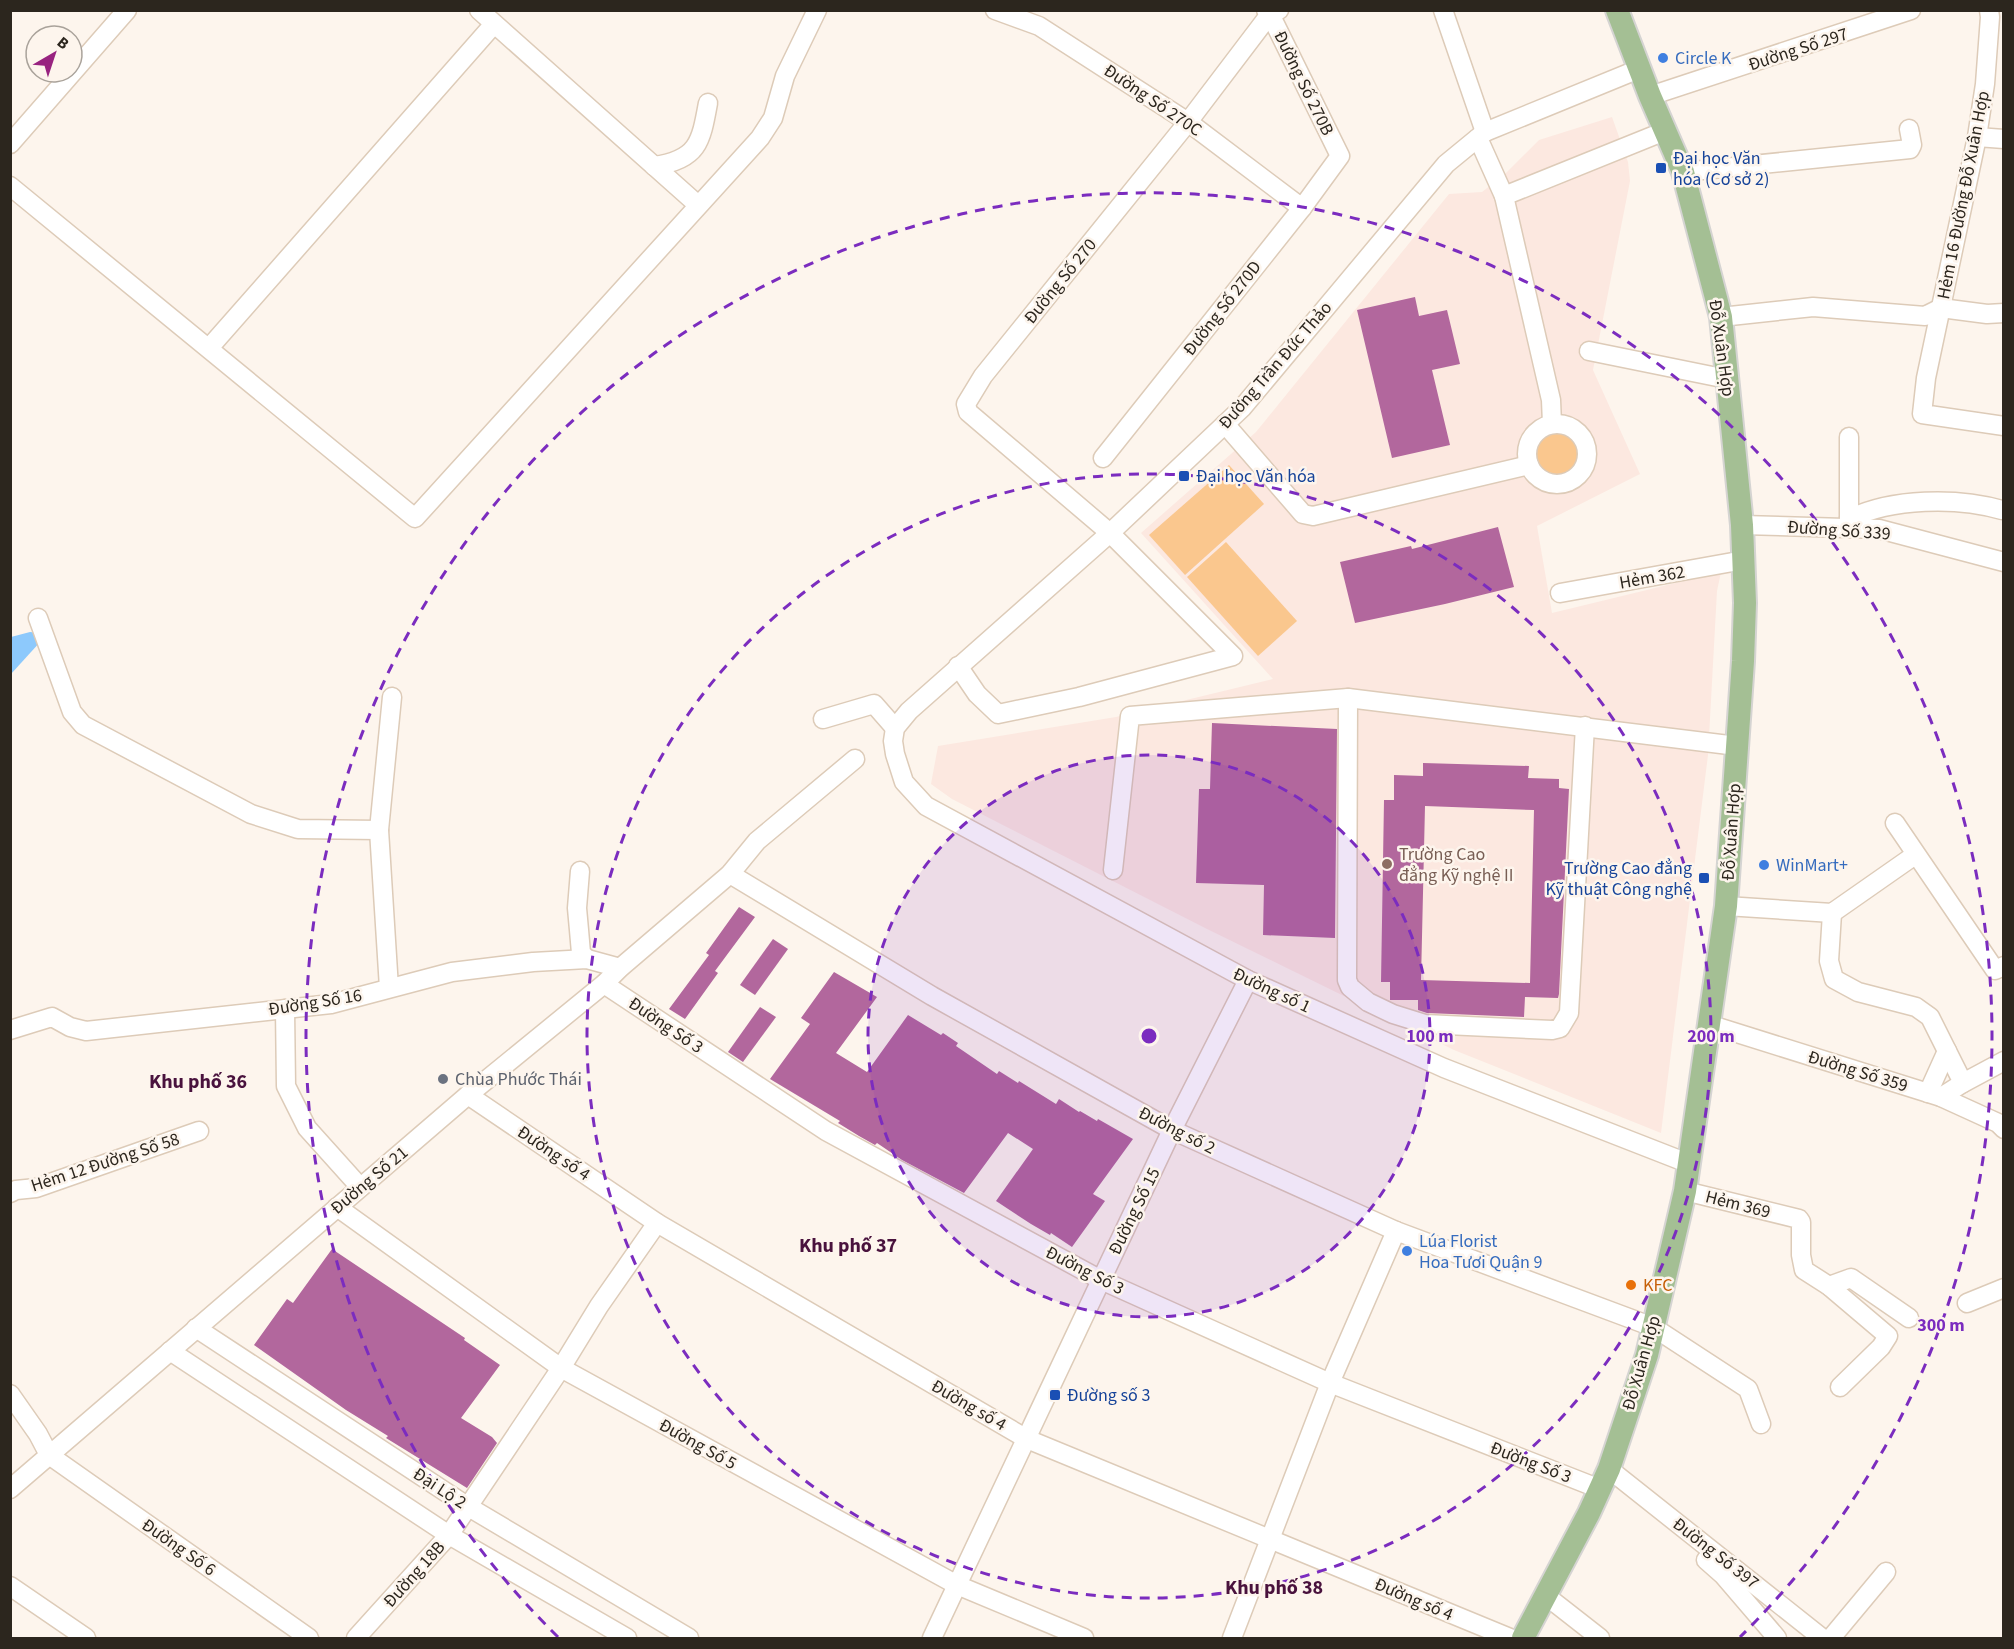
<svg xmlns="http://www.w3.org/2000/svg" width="2014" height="1649" font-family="'Source Sans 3',sans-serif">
	<rect width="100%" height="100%" fill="#fdf5ed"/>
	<path fill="#fce8e0" d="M1612 117 1628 162 1630 181 1593 370 1640 474 1537 526 1552 613 1721 572 1717 591 1708 755 1661 1133 1454 1050 1207 929 952 799 931 784 938 746 1116 717 1273 679 1141 533 1256 432 1449 194 1482 192 1505 174 1539 140Z"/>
	<g fill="#fac78e">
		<circle cx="1557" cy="454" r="21"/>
		<path d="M1229 465 1264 504 1185 575 1149 535Z"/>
		<path d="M1226 542 1297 621 1258 656 1187 577Z"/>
	</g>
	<path fill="#8dc9fc" d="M30 632 40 633 41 641 11 674V637Z"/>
	<g fill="#b2679d" fill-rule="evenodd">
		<path d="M1415 297 1419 316 1447 310 1460 364 1432 370 1450 445 1392 458 1357 310Z"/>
		<path d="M1498 527 1514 587 1445 604 1355 623 1340 562 1411 546 1412 549Z"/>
		<path d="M1212 723 1337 729 1335 938 1263 935 1264 885 1196 883 1199 789H1210Z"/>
		<path d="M1423 763 1529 766 1528 778 1559 779V788L1569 789 1559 994 1558 998 1525 997 1524 1017 1427 1013 1418 1010V1000H1390V982H1381L1384 800H1394V775L1423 776ZM1425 806 1534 810 1530 983 1421 980Z"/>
		<path d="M739 907 755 917 715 971 718 973 685 1019 669 1009 709 955 706 953Z"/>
		<path d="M773 939 788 949 755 995 740 985Z"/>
		<path d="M834 972 877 997 836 1053 867 1072 908 1015 941 1035 943 1033 958 1043 956 1046 997 1074 999 1071 1018 1083 1019 1081 1056 1104 1059 1099 1079 1112 1080 1111 1097 1121 1098 1119 1133 1139 1093 1194 1105 1201 1072 1247 1051 1233 1050 1235 1031 1224 996 1201 1033 1149 1008 1133 964 1193 902 1160 877 1143 875 1145 859 1136 838 1123 840 1121 770 1079 810 1024 801 1018Z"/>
		<path d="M760 1007 776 1017 743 1062 728 1052Z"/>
		<path d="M332 1249 465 1338 464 1340 500 1365 461 1418 492 1437 497 1443 467 1488 386 1438 388 1436 346 1410 254 1345 287 1299 293 1303Z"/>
	</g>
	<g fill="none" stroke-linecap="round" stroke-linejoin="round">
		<defs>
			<g id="minor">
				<path d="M479 10 698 205"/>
				<path d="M995 10 1039 26 1188 122 1302 208"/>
				<path d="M1443 10 1485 132"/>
				<path d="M1989 10 1990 17 1985 84 1977 137 1926 378 1922 414 2004 426"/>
				<path d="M1639 69 1485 132 1446 164 1242 408 1110 533 909 711 895 728 893 741 895 754 904 782 926 806 1248 980 1444 1068 1690 1164"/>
				<path d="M1650 96 1911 10"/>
				<path d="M1977 137 2004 139"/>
				<path d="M1478 138 1504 196"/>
				<path d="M10 144 127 10"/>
				<path d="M654 166C698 160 701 142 708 103"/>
				<path d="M1683 172 1910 149 1912 145 1909 129"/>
				<path d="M10 186 415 518 760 138 773 118 785 76 817 10"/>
				<path d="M1941 308 1987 314 2004 313"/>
				<path d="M1721 317 1813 307 1925 316 1941 308"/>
				<path d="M209 348 494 24"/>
				<path d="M1589 351 1727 379"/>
				<path d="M1225 424 1303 514 1313 516 1529 465"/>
				<path d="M1552 424 1551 400 1504 196 1665 131"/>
				<circle cx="1557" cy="454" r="30"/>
				<path d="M1103 458 1302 208 1340 156 1270 14 1266 10"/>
				<path d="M1849 519C1892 498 1957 497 2002 510"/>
				<path d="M1742 525 1879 529 2004 562"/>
				<path d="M1849 528V437"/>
				<path d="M1560 593 1744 560"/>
				<path d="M38 618 72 712 83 725 251 814 298 829 379 830"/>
				<path d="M958 666 977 694 998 714 1079 697 1233 656 1110 533 968 412 966 404 983 376 1188 122 1270 14 1279 10"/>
				<path d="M1348 698 1347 980 1350 987 1368 1002 1393 1014 1425 1024 1552 1030 1560 1028 1569 1013 1585 726"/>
				<path d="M823 719 874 704 895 728"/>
				<path d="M1895 823 1995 970 2004 966"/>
				<path d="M1113 870 1130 716 1348 698 1737 746"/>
				<path d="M580 871 577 908 579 930 581 953 587 959"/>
				<path d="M730 874 932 996 1172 1130 1396 1231 1653 1327 1748 1389 1761 1424"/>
				<path d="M1726 906 1832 913 1915 855"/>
				<path d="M1832 913 1829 961 1834 979 1858 992 1916 1007 1930 1017 1963 1083 1941 1097"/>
				<path d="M604 984 826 1131 1101 1280 1330 1383 1600 1489"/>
				<path d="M389 988 379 830 392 697"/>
				<path d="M285 1009 286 1086 307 1128 360 1187"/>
				<path d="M1708 1024 1941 1097 1998 1123 2004 1129"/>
				<path d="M10 1030 52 1017 70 1027 86 1031 331 1004 452 972 533 962 587 959 620 968"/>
				<path d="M1963 1083 2004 1061"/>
				<path d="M1928 1093 1947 1051"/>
				<path d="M468 1095 657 1223 1027 1439 1510 1638"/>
				<path d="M1685 1191 1799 1219 1801 1222V1255L1804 1270 1829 1286 1888 1336 1881 1347 1840 1387"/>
				<path d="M10 1193 16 1190 36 1188 199 1131"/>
				<path d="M337 1207 561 1368 957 1585 1084 1638"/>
				<path d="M1829 1286 1851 1278 1909 1318"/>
				<path d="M1967 1303 2004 1288"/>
				<path d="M196 1328 467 1506 689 1638"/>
				<path d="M170 1351 449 1535 627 1638"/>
				<path d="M10 1394 38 1434 49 1455 309 1638"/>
				<path d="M1609 1469 1822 1638"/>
				<path d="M10 1489 468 1095 604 984 620 968 730 874 757 841 855 759"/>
				<path d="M1706 1560 1723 1575 1777 1638"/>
				<path d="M10 1586 86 1638"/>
				<path d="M1545 1595 1600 1638"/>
				<path d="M356 1638 449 1535 561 1368 599 1306 657 1223"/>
				<path d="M932 1638 1172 1130 1248 980"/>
				<path d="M1232 1638 1330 1383 1396 1231"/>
				<path d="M1831 1638 1886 1572"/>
			</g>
			<path id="major" d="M1523 1638 1589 1513 1609 1469 1647 1355 1685 1191 1726 906 1743 661 1745 603 1742 525 1721 317 1683 172 1650 96 1617 10"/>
		</defs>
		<use href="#minor" stroke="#ddcbb8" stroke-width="21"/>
		<use href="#major" stroke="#d5d4d2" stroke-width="26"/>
		<use href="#minor" stroke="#fff" stroke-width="18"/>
		<use href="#major" stroke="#a4bf94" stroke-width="22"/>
	</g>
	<circle cx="1149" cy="1036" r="281" fill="#7b2cbf" fill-opacity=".12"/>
	<g fill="none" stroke="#7b2cbf" stroke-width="3" stroke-dasharray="10 8">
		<circle cx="1149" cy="1036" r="281"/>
		<circle cx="1149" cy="1036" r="562"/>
		<path d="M558 1637A843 843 0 1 1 1740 1637"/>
	</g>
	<g fill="#3f7fe0" stroke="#fdf5ed" stroke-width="2">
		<circle cx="1663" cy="58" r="6"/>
		<circle cx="1764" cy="865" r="6"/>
		<circle cx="1407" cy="1251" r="6"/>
	</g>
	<g fill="#1a4fb4" stroke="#fdf5ed" stroke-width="2">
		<rect x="1655" y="162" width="12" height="12" rx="3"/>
		<rect x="1178" y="470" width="12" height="12" rx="3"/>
		<rect x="1698" y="872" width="12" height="12" rx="3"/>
		<rect x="1049" y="1389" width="12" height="12" rx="3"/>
	</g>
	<circle fill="#8d6e63" stroke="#fdf5ed" stroke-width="2" cx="1387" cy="864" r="6"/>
	<circle fill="#6b7280" stroke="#fdf5ed" stroke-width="2" cx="443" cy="1079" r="6"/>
	<circle fill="#e8710a" stroke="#fdf5ed" stroke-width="2" cx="1631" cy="1285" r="6"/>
	<g text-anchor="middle" stroke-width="5" stroke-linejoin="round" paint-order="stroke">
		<g font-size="18" fill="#2c261e" stroke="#fdf5ed">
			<text transform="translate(1798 49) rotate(-18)" y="6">Đường Số 297</text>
			<text transform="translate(1304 83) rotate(64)" y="6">Đường Số 270B</text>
			<text transform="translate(1153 100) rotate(34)" y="6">Đường Số 270C</text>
			<text transform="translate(1963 195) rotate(-79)" y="6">Hẻm 16 Đường Đỗ Xuân Hợp</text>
			<text transform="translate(1060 281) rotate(-51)" y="6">Đường Số 270</text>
			<text transform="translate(1222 308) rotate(-52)" y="6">Đường Số 270D</text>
			<text transform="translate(1722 348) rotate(82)" y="6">Đỗ Xuân Hợp</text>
			<text transform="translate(1275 365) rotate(-49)" y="6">Đường Trần Đức Thảo</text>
			<text transform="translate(1839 530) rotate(4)" y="6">Đường Số 339</text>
			<text transform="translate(1652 577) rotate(-10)" y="6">Hẻm 362</text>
			<text transform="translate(1731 832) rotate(-86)" y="6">Đỗ Xuân Hợp</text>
			<text transform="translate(1272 990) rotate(25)" y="6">Đường số 1</text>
			<text transform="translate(315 1002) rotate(-9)" y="6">Đường Số 16</text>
			<text transform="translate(666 1025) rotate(34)" y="6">Đường Số 3</text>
			<text transform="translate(1858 1071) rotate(17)" y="6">Đường Số 359</text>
			<text transform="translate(1177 1130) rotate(27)" y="6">Đường số 2</text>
			<text transform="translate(554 1153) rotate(34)" y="6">Đường số 4</text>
			<text transform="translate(105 1162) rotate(-18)" y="6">Hẻm 12 Đường Số 58</text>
			<text transform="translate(369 1180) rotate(-40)" y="6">Đường Số 21</text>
			<text transform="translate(1738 1204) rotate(14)" y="6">Hẻm 369</text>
			<text transform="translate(1134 1211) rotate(-64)" y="6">Đường Số 15</text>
			<text transform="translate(1085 1270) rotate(27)" y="6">Đường Số 3</text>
			<text transform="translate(1641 1363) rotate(-74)" y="6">Đỗ Xuân Hợp</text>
			<text transform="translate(969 1405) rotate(30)" y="6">Đường số 4</text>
			<text transform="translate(698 1444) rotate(29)" y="6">Đường Số 5</text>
			<text transform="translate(1531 1462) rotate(21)" y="6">Đường Số 3</text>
			<text transform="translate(440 1488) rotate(33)" y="6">Đại Lộ 2</text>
			<text transform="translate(179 1547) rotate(35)" y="6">Đường Số 6</text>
			<text transform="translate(1716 1553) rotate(38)" y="6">Đường Số 397</text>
			<text transform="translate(414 1574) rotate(-48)" y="6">Đường 18B</text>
			<text transform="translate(1414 1599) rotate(23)" y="6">Đường số 4</text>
		</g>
		<g font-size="18" fill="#366cbe" stroke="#fdf5ed" text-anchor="start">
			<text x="1675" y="64">Circle K</text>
			<text x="1776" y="871">WinMart+</text>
			<text x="1419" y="1247">Lúa Florist<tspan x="1419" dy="21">Hoa Tươi Quận 9</tspan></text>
		</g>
		<g font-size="18" fill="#164399" stroke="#fdf5ed" text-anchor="start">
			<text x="1673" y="164">Đại học Văn<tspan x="1673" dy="21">hóa (Cơ sở 2)</tspan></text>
			<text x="1196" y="482">Đại học Văn hóa</text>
			<text x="1692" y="874" text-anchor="end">Trường Cao đẳng<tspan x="1692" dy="21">Kỹ thuật Công nghệ</tspan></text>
			<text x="1067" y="1401">Đường số 3</text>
		</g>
		<g font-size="18" fill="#785e54" stroke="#fdf5ed" text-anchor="start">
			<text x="1399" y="860">Trường Cao<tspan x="1399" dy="21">đẳng Kỹ nghệ II</tspan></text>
		</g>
		<g font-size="18" fill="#5b616d" stroke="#fdf5ed" text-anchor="start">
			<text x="455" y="1085">Chùa Phước Thái</text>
		</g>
		<g font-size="18" fill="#c56008" stroke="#fdf5ed" text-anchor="start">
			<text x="1643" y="1291">KFC</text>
		</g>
		<g font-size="20" font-weight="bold" fill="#49123d" stroke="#fdf5ed">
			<text x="198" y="1088">Khu phố 36</text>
			<text x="848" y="1252">Khu phố 37</text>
			<text x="1274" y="1594">Khu phố 38</text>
		</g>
	</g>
	<circle cx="1149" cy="1036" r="9" fill="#7b2cbf" stroke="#fdf5ed" stroke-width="3"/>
	<g font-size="18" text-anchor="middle" font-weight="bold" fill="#7b2cbf" stroke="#fdf5ed" stroke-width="5" stroke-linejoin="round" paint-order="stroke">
		<text x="1430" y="1042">100 m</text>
		<text x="1711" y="1042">200 m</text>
		<text x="1941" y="1331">300 m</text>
	</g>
	<rect width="2014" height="1649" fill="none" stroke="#2c261e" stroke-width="24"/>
	<g transform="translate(54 54) rotate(39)"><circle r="28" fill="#fdf5ed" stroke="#a9a29a" stroke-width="1.5"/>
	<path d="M0-4.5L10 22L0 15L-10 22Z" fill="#982380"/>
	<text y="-9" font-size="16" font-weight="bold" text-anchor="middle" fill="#2c261e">B</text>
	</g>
</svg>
